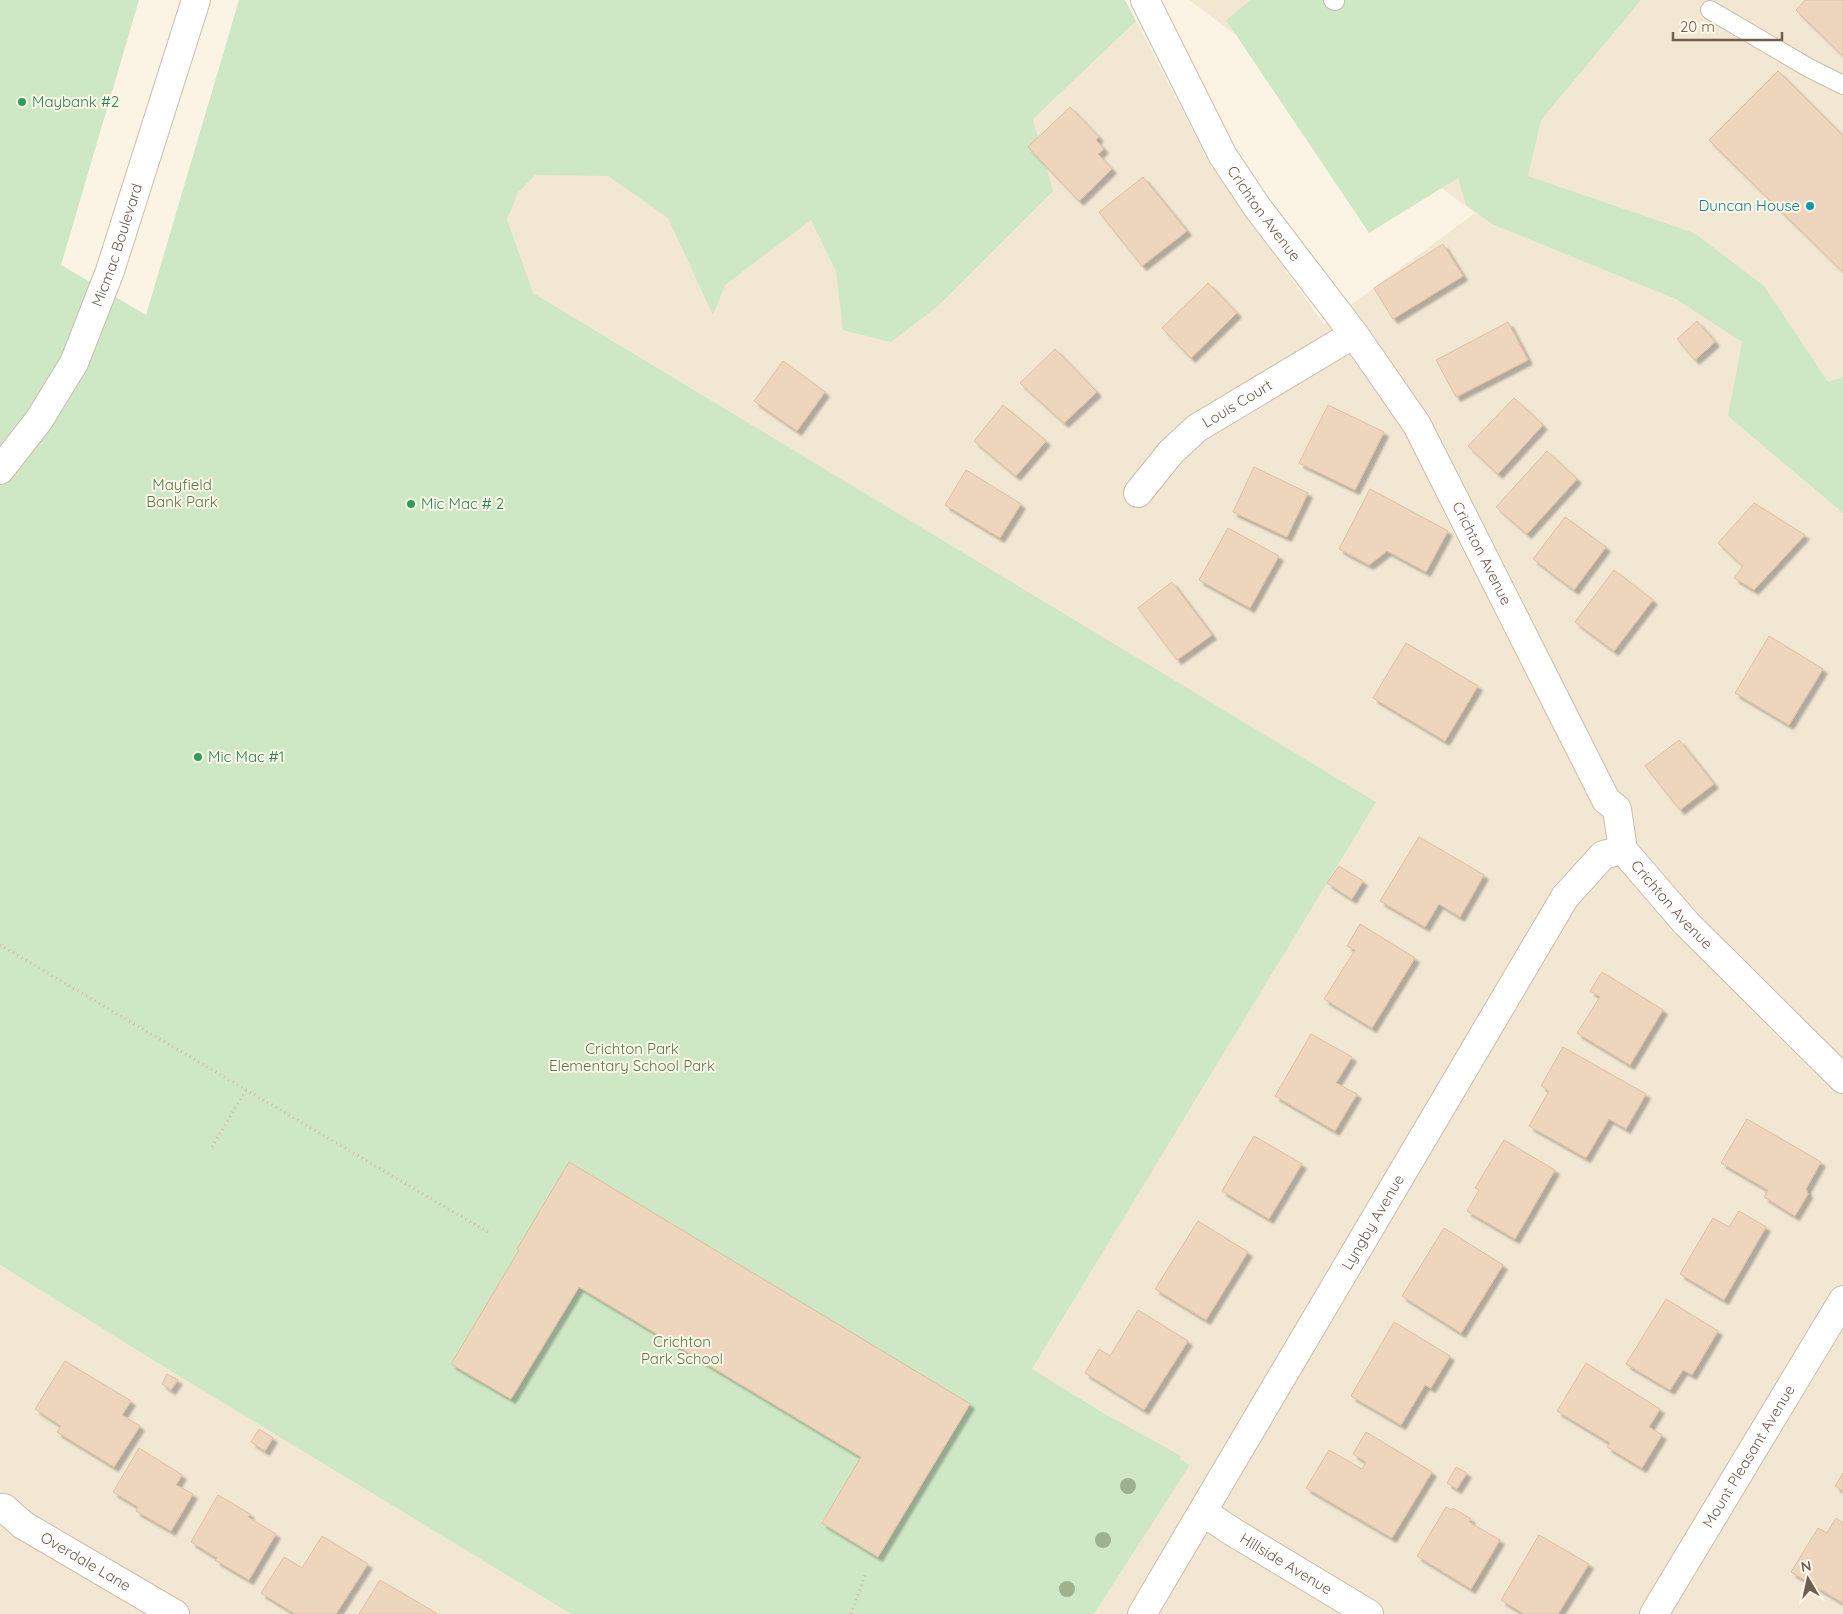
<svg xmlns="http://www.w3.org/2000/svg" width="1843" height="1614" font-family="Quicksand,sans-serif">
	<defs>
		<filter id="shadow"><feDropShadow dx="4.5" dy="4.5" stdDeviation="1" flood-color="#0004"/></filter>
	</defs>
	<rect width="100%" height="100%" fill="#fbf4e4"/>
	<g fill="#f2e7d3">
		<path d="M1189 0H1843V1614H1094L1190 1465 1032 1369 1375 802 532 293 504 209 550 158 951 196 1136 21 1209 162 1324 325 1475 213Z"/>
		<path d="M0 1265 174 1373 571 1614H0Z"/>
	</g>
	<g fill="#cee7c4">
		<path d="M0 0H139L61 265 146 315 239 0H1125L1136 21 1033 119 1053 191 938 306 891 342 843 330 836 271 811 220 725 285 713 315 668 218 608 176 535 175 518 193 507 219 533 293 1376 802 1032 1369 1107 1415 1181 1456 1180 1459 1190 1465 1094 1614H571L174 1373 0 1265Z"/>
		<path d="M1251 0H1641L1541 120 1528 176 1694 233 1764 286 1828 382 1843 377V513L1728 416 1742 342 1676 299 1492 224 1466 205 1458 178 1369 233 1226 20Z"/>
	</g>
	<g fill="#eed6be" stroke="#e0bf9f" filter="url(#shadow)">
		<path d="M1805 0H1843V56L1796 10Z"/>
		<path d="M1778 71 1843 136V272L1709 140Z"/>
		<path d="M1070 107 1099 137 1096 140 1104 149 1098 154 1112 169 1079 201 1028 147Z"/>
		<path d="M1143 177 1187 231 1142 266 1099 212Z"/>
		<path d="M1443 244 1463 276 1393 319 1374 288Z"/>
		<path d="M1208 283 1237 313 1191 358 1162 328Z"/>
		<path d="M1697 321 1715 342 1695 360 1677 339Z"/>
		<path d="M1508 322 1528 360 1456 397 1436 360Z"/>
		<path d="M1055 349 1097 392 1064 423 1020 383Z"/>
		<path d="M783 361 825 392 797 431 754 401Z"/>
		<path d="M1514 398 1543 425 1498 474 1468 446Z"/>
		<path d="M1003 405 1046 441 1016 476 974 441Z"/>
		<path d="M1328 405 1384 432 1355 490 1299 463Z"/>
		<path d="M1547 451 1577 479 1527 534 1496 507Z"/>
		<path d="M1254 467 1308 493 1287 537 1233 512Z"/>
		<path d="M966 470 1021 504 1000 538 945 505Z"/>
		<path d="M1370 489 1448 531 1426 572 1387 551 1369 565 1339 549Z"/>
		<path d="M1754 503 1805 535 1754 590 1734 578 1743 566 1718 543Z"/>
		<path d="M1565 517 1606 547 1574 590 1533 559Z"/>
		<path d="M1228 528 1279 556 1250 608 1199 580Z"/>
		<path d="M1614 570 1653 600 1614 651 1575 622Z"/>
		<path d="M1172 582 1212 635 1177 660 1138 608Z"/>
		<path d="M1769 636 1823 669 1789 725 1735 693Z"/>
		<path d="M1406 643 1478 686 1445 741 1373 698Z"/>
		<path d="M1679 740 1714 784 1680 810 1645 766Z"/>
		<path d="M1419 837 1484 875 1460 917 1439 904 1425 927 1380 901Z"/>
		<path d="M1339 866 1363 881 1352 899 1327 883Z"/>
		<path d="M1360 924 1415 958 1372 1028 1324 999 1355 950 1347 946Z"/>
		<path d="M1602 972 1663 1010 1630 1065 1577 1033 1600 997 1590 991Z"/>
		<path d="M1311 1034 1352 1057 1336 1083 1357 1094 1335 1131 1275 1096Z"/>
		<path d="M1563 1047 1646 1094 1626 1129 1609 1119 1586 1158 1529 1126 1549 1091 1541 1086Z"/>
		<path d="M1747 1119 1821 1162 1806 1189 1808 1194 1795 1216 1764 1197 1768 1190 1721 1163Z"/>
		<path d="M1254 1136 1302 1164 1269 1219 1222 1191Z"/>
		<path d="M1504 1140 1555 1170 1515 1239 1467 1211 1479 1190 1475 1188Z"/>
		<path d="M569 1162 970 1404 878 1557 822 1523 861 1457 579 1287 511 1399 451 1364 519 1250 517 1249Z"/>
		<path d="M1739 1211 1766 1227 1724 1300 1680 1274 1713 1218 1729 1227Z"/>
		<path d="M1198 1221 1248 1252 1206 1320 1155 1289Z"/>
		<path d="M1444 1228 1503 1265 1461 1333 1402 1296Z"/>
		<path d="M1666 1299 1718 1331 1692 1375 1683 1370 1670 1390 1626 1364Z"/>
		<path d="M1138 1310 1188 1341 1144 1410 1085 1373 1099 1349 1110 1356Z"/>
		<path d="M1394 1322 1450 1356 1431 1388 1425 1385 1401 1425 1351 1396Z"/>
		<path d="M65 1361 131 1401 122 1415 140 1426 114 1467 57 1432 61 1426 35 1409Z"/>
		<path d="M1586 1363 1660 1409 1649 1427 1662 1435 1642 1468 1607 1447 1610 1443 1557 1411Z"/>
		<path d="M167 1374 178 1380 171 1390 162 1384Z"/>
		<path d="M259 1429 273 1438 265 1451 251 1442Z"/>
		<path d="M1366 1432 1432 1472 1392 1538 1306 1488 1329 1450 1362 1469 1366 1462 1353 1454Z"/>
		<path d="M139 1448 182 1475 176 1485 193 1494 171 1531 136 1511 138 1507 113 1492Z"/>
		<path d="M1456 1467 1467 1473 1457 1489 1447 1483Z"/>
		<path d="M1843 1473V1491L1835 1486Z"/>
		<path d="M218 1495 250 1514 248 1517 276 1534 249 1580 215 1560 217 1558 191 1542Z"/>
		<path d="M1446 1507 1452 1510 1453 1508 1471 1519 1469 1522 1500 1540 1471 1589 1417 1556Z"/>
		<path d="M1836 1518 1843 1523V1603L1791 1572 1818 1528 1827 1533Z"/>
		<path d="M1539 1535 1589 1564 1558 1614H1524L1501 1600Z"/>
		<path d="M322 1536 368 1564 336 1614H295L261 1593 284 1557 302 1568Z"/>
		<path d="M380 1580 436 1613V1614H359Z"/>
	</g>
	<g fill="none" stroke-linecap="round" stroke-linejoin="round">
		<defs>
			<g id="service">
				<path d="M1333 0 1335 1"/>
				<path d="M1710 10 1809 68 1843 85"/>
			</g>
			<g id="minor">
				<path id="s1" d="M1145 0 1223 156 1257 207 1354 334 1417 425 1606 800 1617 809 1623 850 1686 923 1843 1079"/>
				<path id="s2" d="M1138 493 1171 452 1197 428 1354 334"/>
				<path id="s3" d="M0 1508H4L23 1525 175 1614"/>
				<path id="s4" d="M1203 1512 1233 1532 1369 1614"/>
				<path id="s5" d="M1142 1614 1565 897 1603 855 1623 850"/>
				<path id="s6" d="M1654 1614 1843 1300"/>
			</g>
			<g id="tertiary">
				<path id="s7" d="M0 470 39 420 74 363 110 271 196 0"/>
			</g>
		</defs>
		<use href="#service" stroke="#cbbdac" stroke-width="20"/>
		<use href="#minor" stroke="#cbbdac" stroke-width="30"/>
		<use href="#tertiary" stroke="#cbbdac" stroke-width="30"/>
		<g stroke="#d3baa1" stroke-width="3" stroke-dasharray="1 4" stroke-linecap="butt">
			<path d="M0 945 491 1234"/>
			<path d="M212 1147 246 1090"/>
			<path d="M851 1614 866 1572"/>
		</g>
		<use href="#service" stroke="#fff" stroke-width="18"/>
		<use href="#minor" stroke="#fff" stroke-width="28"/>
		<use href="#tertiary" stroke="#fff" stroke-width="28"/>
	</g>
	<g fill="#9eb28e">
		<circle cx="1128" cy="1486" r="8"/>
		<circle cx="1103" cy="1540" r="8"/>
		<circle cx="1067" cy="1589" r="8"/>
	</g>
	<g fill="#2e9e5b" stroke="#fef8ea" stroke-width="2">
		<circle cx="22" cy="102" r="5"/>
		<circle cx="411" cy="504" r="5"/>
		<circle cx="198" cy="757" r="5"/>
	</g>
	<circle fill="#0f9aa8" stroke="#fef8ea" stroke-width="2" cx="1810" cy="206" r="5"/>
	<g text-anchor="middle" stroke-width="4" stroke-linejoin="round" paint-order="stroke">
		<g font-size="15" fill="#27864d" stroke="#fef8ea" text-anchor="start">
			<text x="32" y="107">Maybank #2</text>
			<text x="421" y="509">Mic Mac # 2</text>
			<text x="208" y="762">Mic Mac #1</text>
		</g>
		<g font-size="15" fill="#0d838f" stroke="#fef8ea" text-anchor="end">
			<text x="1800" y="211">Duncan House</text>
		</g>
		<g font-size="15" fill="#715d4c" stroke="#fef8ea">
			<text dy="5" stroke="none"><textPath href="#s1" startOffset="245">Crichton Avenue</textPath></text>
			<text dy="5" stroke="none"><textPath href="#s7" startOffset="256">Micmac Boulevard</textPath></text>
			<text dy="5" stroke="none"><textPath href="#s2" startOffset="135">Louis Court</textPath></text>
			<text dy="5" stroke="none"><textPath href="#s1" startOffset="650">Crichton Avenue</textPath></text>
			<text dy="5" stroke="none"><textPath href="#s1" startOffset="1055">Crichton Avenue</textPath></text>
			<text dy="5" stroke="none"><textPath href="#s5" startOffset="455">Lyngby Avenue</textPath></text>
			<text dy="5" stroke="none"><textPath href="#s6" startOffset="184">Mount Pleasant Avenue</textPath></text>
			<text dy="5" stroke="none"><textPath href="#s3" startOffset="102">Overdale Lane</textPath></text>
			<text dy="5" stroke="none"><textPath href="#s4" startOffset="98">Hillside Avenue</textPath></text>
		</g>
		<g font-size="15" fill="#517c47" stroke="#fef8ea">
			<text x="182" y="490">Mayfield<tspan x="182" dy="17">Bank Park</tspan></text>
			<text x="632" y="1054">Crichton Park<tspan x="632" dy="17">Elementary School Park</tspan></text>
			<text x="682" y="1347">Crichton<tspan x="682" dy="17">Park School</tspan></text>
		</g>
	</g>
	<g transform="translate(1808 1579) rotate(351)" stroke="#fef8ea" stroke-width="4" paint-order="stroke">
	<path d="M0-4L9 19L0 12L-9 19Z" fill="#715d4c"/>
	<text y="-8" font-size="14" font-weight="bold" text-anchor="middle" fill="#715d4c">N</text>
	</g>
	<path d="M1673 32v8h109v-8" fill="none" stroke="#715d4c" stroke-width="2.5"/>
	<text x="1680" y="32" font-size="15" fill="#715d4c" stroke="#fef8ea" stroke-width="4" paint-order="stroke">20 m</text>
</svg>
